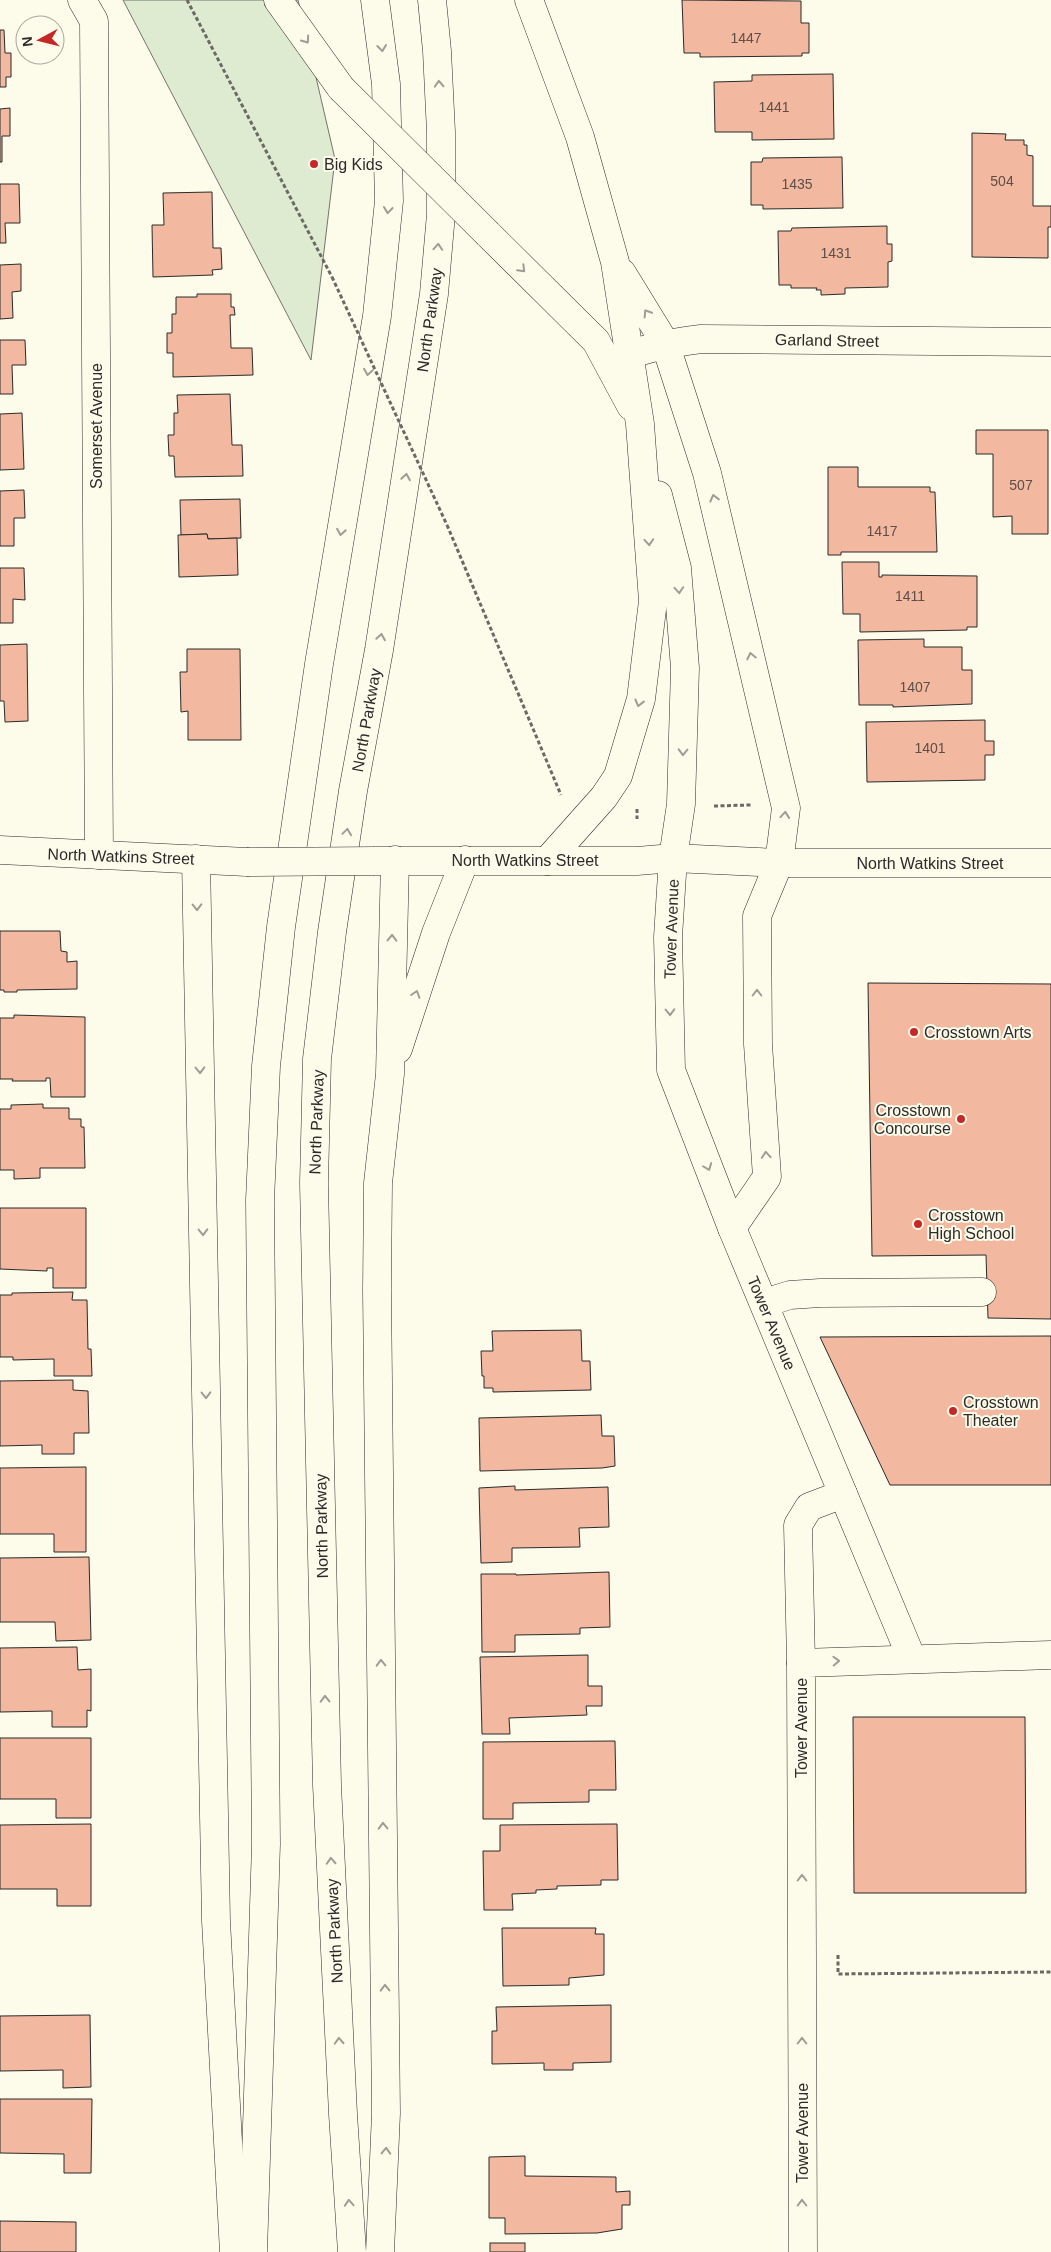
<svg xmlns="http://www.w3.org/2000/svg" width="1051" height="2252" font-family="Helvetica,sans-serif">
	<rect width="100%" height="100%" fill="#fdfbea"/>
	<path fill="#deebd1" stroke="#74746e" d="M123 0H298L335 159 311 360Z"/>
	<g fill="#f2b8a0" stroke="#2b2b2b">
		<path d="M682 0 801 1V23H809V53H802V56L700 57V53H684Z"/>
		<path d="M0 30H4L5 53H11V77H6V87H0Z"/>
		<path d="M833 74 834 139 752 140V132H715L714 82 752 81V75Z"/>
		<path d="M10 108V136H2V162H0V109Z"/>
		<path d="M972 133 1006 134 1005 140H1024V145H1027V155L1033 156V206H1051V227H1048V258L972 257Z"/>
		<path d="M842 157 843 208 763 209V205H751V162H762L763 158Z"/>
		<path d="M0 184H19L20 223H5L6 243H0Z"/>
		<path d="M212 192 213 248H221L222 269 212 270 213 275 153 277 152 225H164L163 193Z"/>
		<path d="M887 226V244H892V261L888 262V287L845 288V294L821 295V290H816L817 288H791V285H779L778 231H791L792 228Z"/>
		<path d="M21 264V291L12 292 13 318 0 319V265Z"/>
		<path d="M197 294H231V307H234L235 315H230L231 348H252L253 375 173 377V353H167V333H172V314H176V297H197Z"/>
		<path d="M0 340H25L26 365H12L13 394H0Z"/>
		<path d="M230 394 232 445H242L243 476 175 477 174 456H169L168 435H174V413H178L177 395Z"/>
		<path d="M22 413 24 469 0 470V414Z"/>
		<path d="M976 430H1048V534H1012V516L993 517V454H976Z"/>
		<path d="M828 467H858V487H930V492H935L937 552H841V555H828Z"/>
		<path d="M24 490 25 518H14V546H0V491Z"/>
		<path d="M240 499 241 538 208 539 207 534 181 535 180 500Z"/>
		<path d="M207 534 208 539 237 538 238 575 179 577 178 535Z"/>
		<path d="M842 562H879V577H882V575L977 576V627H967V630L860 632V614H843Z"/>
		<path d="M0 568H24L25 600 13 599V623H0Z"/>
		<path d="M924 639V647H962V670H972V704L893 707V705H859L858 640Z"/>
		<path d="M27 644 28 721 5 722 4 701H0V645Z"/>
		<path d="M187 649H240L241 740H188V711L181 712 180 672H187Z"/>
		<path d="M985 720V741H994V755H985V780L867 782 866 722Z"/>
		<path d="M0 931H60L61 951 67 952V962L77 961V989L17 990V992H4V990H0Z"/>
		<path d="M868 983 1051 984V1319L988 1318 986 1255 872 1256Z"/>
		<path d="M14 1015 85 1017V1097H51L50 1078H46V1081H12L13 1079H0V1018H14Z"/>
		<path d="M43 1104V1108H69V1119H81V1127H84L85 1168H40V1178L14 1179V1170H0V1109H11V1105Z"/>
		<path d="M0 1208H86V1288H53V1268H47V1271L0 1269Z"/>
		<path d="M73 1292 72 1300H87L88 1349H91L92 1376H54V1359L13 1360V1357H0V1295H12V1293Z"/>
		<path d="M581 1330 582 1361H590L591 1390 493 1392V1388H484V1376H482L481 1351H493L492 1331Z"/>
		<path d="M1051 1336V1485H890L820 1337Z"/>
		<path d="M73 1380V1390L88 1391 89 1433H74V1454H42V1445L0 1446V1381Z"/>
		<path d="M601 1415 602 1436H614L615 1466 602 1468 480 1471 479 1418Z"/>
		<path d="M86 1467V1552H54V1534H0V1468Z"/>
		<path d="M515 1486V1490L608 1487 609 1527 579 1528 580 1547 512 1548V1562L481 1563 479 1488Z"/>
		<path d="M89 1557 91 1640 56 1641 55 1622H0V1558Z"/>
		<path d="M609 1572 610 1627 580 1628V1634L515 1635V1652H482L481 1574H516V1575Z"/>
		<path d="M77 1647 78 1670 91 1669V1711L87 1710V1727H52V1711L0 1712V1648Z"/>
		<path d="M588 1655V1686H602V1706H586L587 1715 509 1718 510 1734H482L480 1657Z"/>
		<path d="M853 1717H1025L1026 1893H854Z"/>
		<path d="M0 1738H91V1818H56V1799H0Z"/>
		<path d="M615 1741 616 1790H589V1802L513 1803V1819H483V1742Z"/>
		<path d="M91 1824V1906H57V1889H0V1825Z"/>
		<path d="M617 1824 618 1880H601V1885L557 1886V1889L536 1890V1893L512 1894 513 1910H484L483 1851H500V1825Z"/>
		<path d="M502 1928H596L595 1934H604V1975L569 1978V1985L503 1986Z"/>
		<path d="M611 2005V2062L573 2063V2070H544V2063L492 2064V2031H497L496 2007Z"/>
		<path d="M90 2015 91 2087 63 2088V2070L0 2071V2016Z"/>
		<path d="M0 2099H92L91 2173H64V2154L0 2153Z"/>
		<path d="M525 2156V2176L616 2177V2192L630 2191V2205H622V2229L597 2233 505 2234V2218H489V2157Z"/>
		<path d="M0 2221 76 2222V2252H0Z"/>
		<rect x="490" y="2243" width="35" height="9"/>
	</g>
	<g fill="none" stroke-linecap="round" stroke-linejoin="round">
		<defs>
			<g id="minor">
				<path d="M82 0 94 21 99 855"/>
				<path d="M609 363C639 349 668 343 701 339L1051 342"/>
				<path d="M673 858 668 937 671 1070 732 1228 912 1659"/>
				<path d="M732 1228 767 1177 758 1044 757 916 779 863"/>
				<path d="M764 1303 790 1295 820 1293 982 1292"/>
				<path d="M801 1663 798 1525 809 1507 843 1494"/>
				<path d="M803 2252 801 1663 1051 1655"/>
			</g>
			<g id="major">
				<path d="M278 0 341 88"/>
				<path d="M529 0 580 137 615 262 640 424 653 601 641 699 618 776 604 797 547 861"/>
				<path d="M488 234 596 341 631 406"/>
				<path d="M622 273 665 343 707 473 786 808 779 863"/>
				<path d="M658 495 677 568 685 668 681 804 673 858"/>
				<path d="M0 850 247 862"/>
				<path d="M196 859 216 1921 234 2252"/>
				<path d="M377 861H637L673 858 779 863H1051"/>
				<path d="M398 1049 436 933 465 860"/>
				<path d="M253 2252 266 1844 260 1200 266 1066 281 927 319 664 377 316 389 201 386 84 375 0"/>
				<path d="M352 2252 343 2114 327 1785 314 1183 317 1059 332 932 353 791 379 650 434 294 441 214V132L437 51 432 0"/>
				<path d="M380 2252 386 2113 377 1290 378 1183 390 1074 395 860"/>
			</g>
		</defs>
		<use href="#minor" stroke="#2b2b2b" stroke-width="29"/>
		<use href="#major" stroke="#2b2b2b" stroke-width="29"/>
		<g stroke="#6a6964" stroke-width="3" stroke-dasharray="4 2.5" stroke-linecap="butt">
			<path d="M187 0 332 277"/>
			<path d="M447 525 561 795"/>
			<path d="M714 806 751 805"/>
			<path d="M637 809V819"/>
			<path d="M838 1955V1974L1051 1972"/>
		</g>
		<use href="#minor" stroke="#fdfbea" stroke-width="28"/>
		<use href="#major" stroke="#fdfbea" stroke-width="28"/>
		<defs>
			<g id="major-bridge">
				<path d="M341 88 488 234"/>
				<path d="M247 862 375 861"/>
			</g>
		</defs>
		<use href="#major-bridge" stroke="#2b2b2b" stroke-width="29" stroke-linecap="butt"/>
		<path stroke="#6a6964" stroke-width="3" stroke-dasharray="4 2.5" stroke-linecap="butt" d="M332 277 447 525"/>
		<use href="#major-bridge" stroke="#fdfbea" stroke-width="28"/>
	</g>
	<defs><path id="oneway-chevron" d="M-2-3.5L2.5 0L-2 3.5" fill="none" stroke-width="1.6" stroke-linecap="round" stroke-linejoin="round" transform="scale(1.25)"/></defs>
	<g stroke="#9e9d94">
		<use href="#oneway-chevron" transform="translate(306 40) rotate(55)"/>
		<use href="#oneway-chevron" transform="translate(382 48) rotate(83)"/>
		<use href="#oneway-chevron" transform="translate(439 84) rotate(-93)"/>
		<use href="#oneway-chevron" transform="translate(388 210) rotate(96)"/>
		<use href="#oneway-chevron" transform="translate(438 247) rotate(-86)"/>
		<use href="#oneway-chevron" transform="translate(522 269) rotate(45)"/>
		<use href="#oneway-chevron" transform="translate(647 313) rotate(-122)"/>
		<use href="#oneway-chevron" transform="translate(368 372) rotate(99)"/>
		<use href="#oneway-chevron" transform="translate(406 477) rotate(-81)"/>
		<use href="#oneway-chevron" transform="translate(714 498) rotate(-104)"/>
		<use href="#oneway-chevron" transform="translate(341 532) rotate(99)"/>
		<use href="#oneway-chevron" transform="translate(649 542) rotate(86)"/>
		<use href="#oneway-chevron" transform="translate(679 590) rotate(86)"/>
		<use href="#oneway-chevron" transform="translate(381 637) rotate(-81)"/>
		<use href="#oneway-chevron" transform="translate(751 656) rotate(-103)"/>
		<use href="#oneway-chevron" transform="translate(639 703) rotate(104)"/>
		<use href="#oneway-chevron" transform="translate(683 752) rotate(91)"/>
		<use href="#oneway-chevron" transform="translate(785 815) rotate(-85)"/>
		<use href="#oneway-chevron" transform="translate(347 832) rotate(-82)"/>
		<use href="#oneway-chevron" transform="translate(197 907) rotate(89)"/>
		<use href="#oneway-chevron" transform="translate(392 938) rotate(-89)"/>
		<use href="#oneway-chevron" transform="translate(757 993) rotate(-90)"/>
		<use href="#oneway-chevron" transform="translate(416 994) rotate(-72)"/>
		<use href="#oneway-chevron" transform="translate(670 1012) rotate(89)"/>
		<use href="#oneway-chevron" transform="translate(200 1070) rotate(89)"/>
		<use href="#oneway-chevron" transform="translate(766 1155) rotate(-94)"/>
		<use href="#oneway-chevron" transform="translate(708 1167) rotate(69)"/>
		<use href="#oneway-chevron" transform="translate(203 1232) rotate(89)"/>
		<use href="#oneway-chevron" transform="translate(206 1395) rotate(89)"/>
		<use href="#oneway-chevron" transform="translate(836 1661) rotate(-2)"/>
		<use href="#oneway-chevron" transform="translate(381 1663) rotate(-91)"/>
		<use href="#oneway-chevron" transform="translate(325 1699) rotate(-91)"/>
		<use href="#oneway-chevron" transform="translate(383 1826) rotate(-91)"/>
		<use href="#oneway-chevron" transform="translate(331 1861) rotate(-93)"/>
		<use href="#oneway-chevron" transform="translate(802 1878) rotate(-90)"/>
		<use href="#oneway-chevron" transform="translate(385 1988) rotate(-91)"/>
		<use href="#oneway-chevron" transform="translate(339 2041) rotate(-93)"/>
		<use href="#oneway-chevron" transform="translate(802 2041) rotate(-90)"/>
		<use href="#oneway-chevron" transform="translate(386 2151) rotate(-88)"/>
		<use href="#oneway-chevron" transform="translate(349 2203) rotate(-94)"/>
		<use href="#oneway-chevron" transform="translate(802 2203) rotate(-90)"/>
	</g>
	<g fill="#c62828" stroke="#fdfbea" stroke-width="2">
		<circle cx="314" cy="164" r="5"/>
		<circle cx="914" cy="1032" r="5"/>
		<circle cx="961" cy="1119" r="5"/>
		<circle cx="918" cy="1224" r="5"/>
		<circle cx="953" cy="1411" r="5"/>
	</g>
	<g text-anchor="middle" stroke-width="4" stroke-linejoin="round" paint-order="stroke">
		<g font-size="14" fill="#5d4e48">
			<text x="746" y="43">1447</text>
			<text x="774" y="112">1441</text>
			<text x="1002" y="186">504</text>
			<text x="797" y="189">1435</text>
			<text x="836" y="258">1431</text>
			<text x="1021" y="490">507</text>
			<text x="882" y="536">1417</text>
			<text x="910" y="601">1411</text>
			<text x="915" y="692">1407</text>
			<text x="930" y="753">1401</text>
		</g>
		<g font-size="16" fill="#2b2b2b" stroke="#fdfbea" text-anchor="start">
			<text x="324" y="170">Big Kids</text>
			<text x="924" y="1038">Crosstown Arts</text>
			<text x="951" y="1116" text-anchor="end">Crosstown<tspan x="951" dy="18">Concourse</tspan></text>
			<text x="928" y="1221">Crosstown<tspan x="928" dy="18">High School</tspan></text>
			<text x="963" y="1408">Crosstown<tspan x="963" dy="18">Theater</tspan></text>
		</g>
		<g font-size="16" fill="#2b2b2b" stroke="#fdfbea">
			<text transform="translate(429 320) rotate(-82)" y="6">North Parkway</text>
			<text transform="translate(827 340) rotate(1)" y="6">Garland Street</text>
			<text transform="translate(96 426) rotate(-90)" y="6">Somerset Avenue</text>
			<text transform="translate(366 720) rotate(-80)" y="6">North Parkway</text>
			<text transform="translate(121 856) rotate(2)" y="6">North Watkins Street</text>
			<text x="525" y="866">North Watkins Street</text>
			<text x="930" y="869">North Watkins Street</text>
			<text transform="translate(671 929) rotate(-88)" y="6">Tower Avenue</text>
			<text transform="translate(316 1122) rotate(-88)" y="6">North Parkway</text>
			<text transform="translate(772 1323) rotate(67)" y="6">Tower Avenue</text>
			<text transform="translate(321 1526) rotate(-91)" y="6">North Parkway</text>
			<text transform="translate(801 1728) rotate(-90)" y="6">Tower Avenue</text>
			<text transform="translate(334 1931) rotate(-93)" y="6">North Parkway</text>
			<text transform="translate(802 2133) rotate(-90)" y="6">Tower Avenue</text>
		</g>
	</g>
	<g transform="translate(40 40) rotate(263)"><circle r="24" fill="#fdfbea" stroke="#a9a89e"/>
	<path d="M0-4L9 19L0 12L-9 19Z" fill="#c62828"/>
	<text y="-8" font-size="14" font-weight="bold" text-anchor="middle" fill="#2b2b2b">N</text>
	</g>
</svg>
